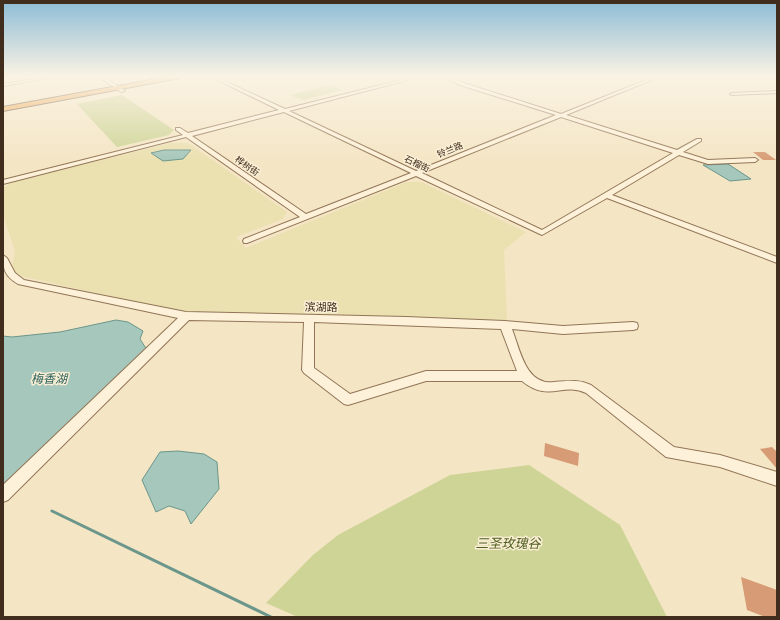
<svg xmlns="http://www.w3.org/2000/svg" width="780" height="620" font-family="Bitter,'Noto Sans SC',serif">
	<rect width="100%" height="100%" fill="#f4e5c4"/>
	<path fill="#ebe0b0" d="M170 143H188L287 212 283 219 236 237 246 248 407 182H421L526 232 504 250 507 320 178 312 21 276 12 269 15 251 3 215V188L13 182Z"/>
	<g fill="#ced496">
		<path d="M330 85 343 90 303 100 290 95Z"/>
		<path d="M122 95 174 130 169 135 117 147 77 104Z"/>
		<path d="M529 465 620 525 667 617H298L266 603 313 555 338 535 450 475Z"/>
	</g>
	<g fill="#a6c7bc" stroke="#6b968b">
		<path d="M164 150H191L183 159 163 161 151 153Z"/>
		<path d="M728 164 751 179 730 181 703 165Z"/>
		<path d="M116 320 128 322 143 331 140 339 147 350 3 486V336L12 337 60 332Z"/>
		<path d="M178 451 204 454 217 462 219 489 191 524 185 511 169 506 156 512 142 480 160 452Z"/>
	</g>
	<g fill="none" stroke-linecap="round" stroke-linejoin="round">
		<path stroke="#6b968b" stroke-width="3" d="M52 511 271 617"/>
	</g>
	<g fill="#d79c75">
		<path d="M753 152H765L776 160H763Z"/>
		<path d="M545 443 579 453 578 466 544 456Z"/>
		<path d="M772 447 777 452V469L760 449Z"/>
		<path d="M741 577 777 590V617H765L747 610Z"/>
	</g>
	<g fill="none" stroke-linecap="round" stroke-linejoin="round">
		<defs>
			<g id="minor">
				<path d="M52 76H60L3 86V84Z"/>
				<path d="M98 76H102L125 91 121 92Z"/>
				<path d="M209 76H214L285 109 417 76H423L289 111 416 171 556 115 460 85 441 76H446L464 83 561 114 656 76H661L566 115 677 150 697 139H701V141L683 152 708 160 755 158 758 160 755 162 708 164 679 155 612 195 777 257V263L607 198 542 235 416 176 247 243H244L243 241 244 239 300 217 186 137 3 184V180L183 135 176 130V128H180L188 133 279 110ZM284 112 411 173 306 214 192 136ZM561 117 673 153 542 230 422 173Z"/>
				<path d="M777 91V93L732 95 730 94 732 93Z"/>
				<path d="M3 255 7 258 15 273 24 280 186 312 406 317 505 321 563 326 633 322 637 323 638 326 637 329 633 330 563 334 512 329C520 350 526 386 554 382 568 381 578 379 591 385L674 447 720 455 777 472V486L720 467 666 457 586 393C562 382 549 403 522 381H426L348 405 344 404 304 373 302 370 304 322 189 320 8 500 3 502V485L178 318 18 284C5 276 3 270 3 255ZM314 322 501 329 517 371H426L350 394 314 368Z"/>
			</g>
			<path id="highway" d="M172 76H183L180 78 3 111V107Z"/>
		</defs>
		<use href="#minor" stroke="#927557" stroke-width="2"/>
		<use href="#highway" stroke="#5f432c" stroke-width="2"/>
		<use href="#minor" fill="#fdf1d9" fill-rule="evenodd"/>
		<use href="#highway" fill="#eda34b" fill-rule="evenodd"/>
	</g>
	<linearGradient id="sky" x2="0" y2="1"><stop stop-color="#8dbcd6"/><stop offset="0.47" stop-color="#faf3e4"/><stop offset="1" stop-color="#faf3e4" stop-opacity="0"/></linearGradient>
	<rect width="780" height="162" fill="url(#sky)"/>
	<g text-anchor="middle" stroke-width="3" stroke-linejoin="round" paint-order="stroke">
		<g font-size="9" fill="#402d1d" stroke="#faefd5">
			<text transform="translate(450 150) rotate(-22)" y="3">铃兰路</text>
			<text transform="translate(417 164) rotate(25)" y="3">石榴街</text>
			<text transform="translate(247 166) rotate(35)" y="3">桦树街</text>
		</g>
		<g font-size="11" fill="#402d1d" stroke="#faefd5">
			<text transform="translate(321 307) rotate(1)" y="4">滨湖路</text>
		</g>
		<g font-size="12" font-style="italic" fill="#2a615d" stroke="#faefd5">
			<text x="49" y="383">梅香湖</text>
		</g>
		<g font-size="13" font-style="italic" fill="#505f21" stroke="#faefd5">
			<text x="508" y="548">三圣玫瑰谷</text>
		</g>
	</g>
	<rect width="780" height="620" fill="none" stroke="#402d1d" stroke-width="8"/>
</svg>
